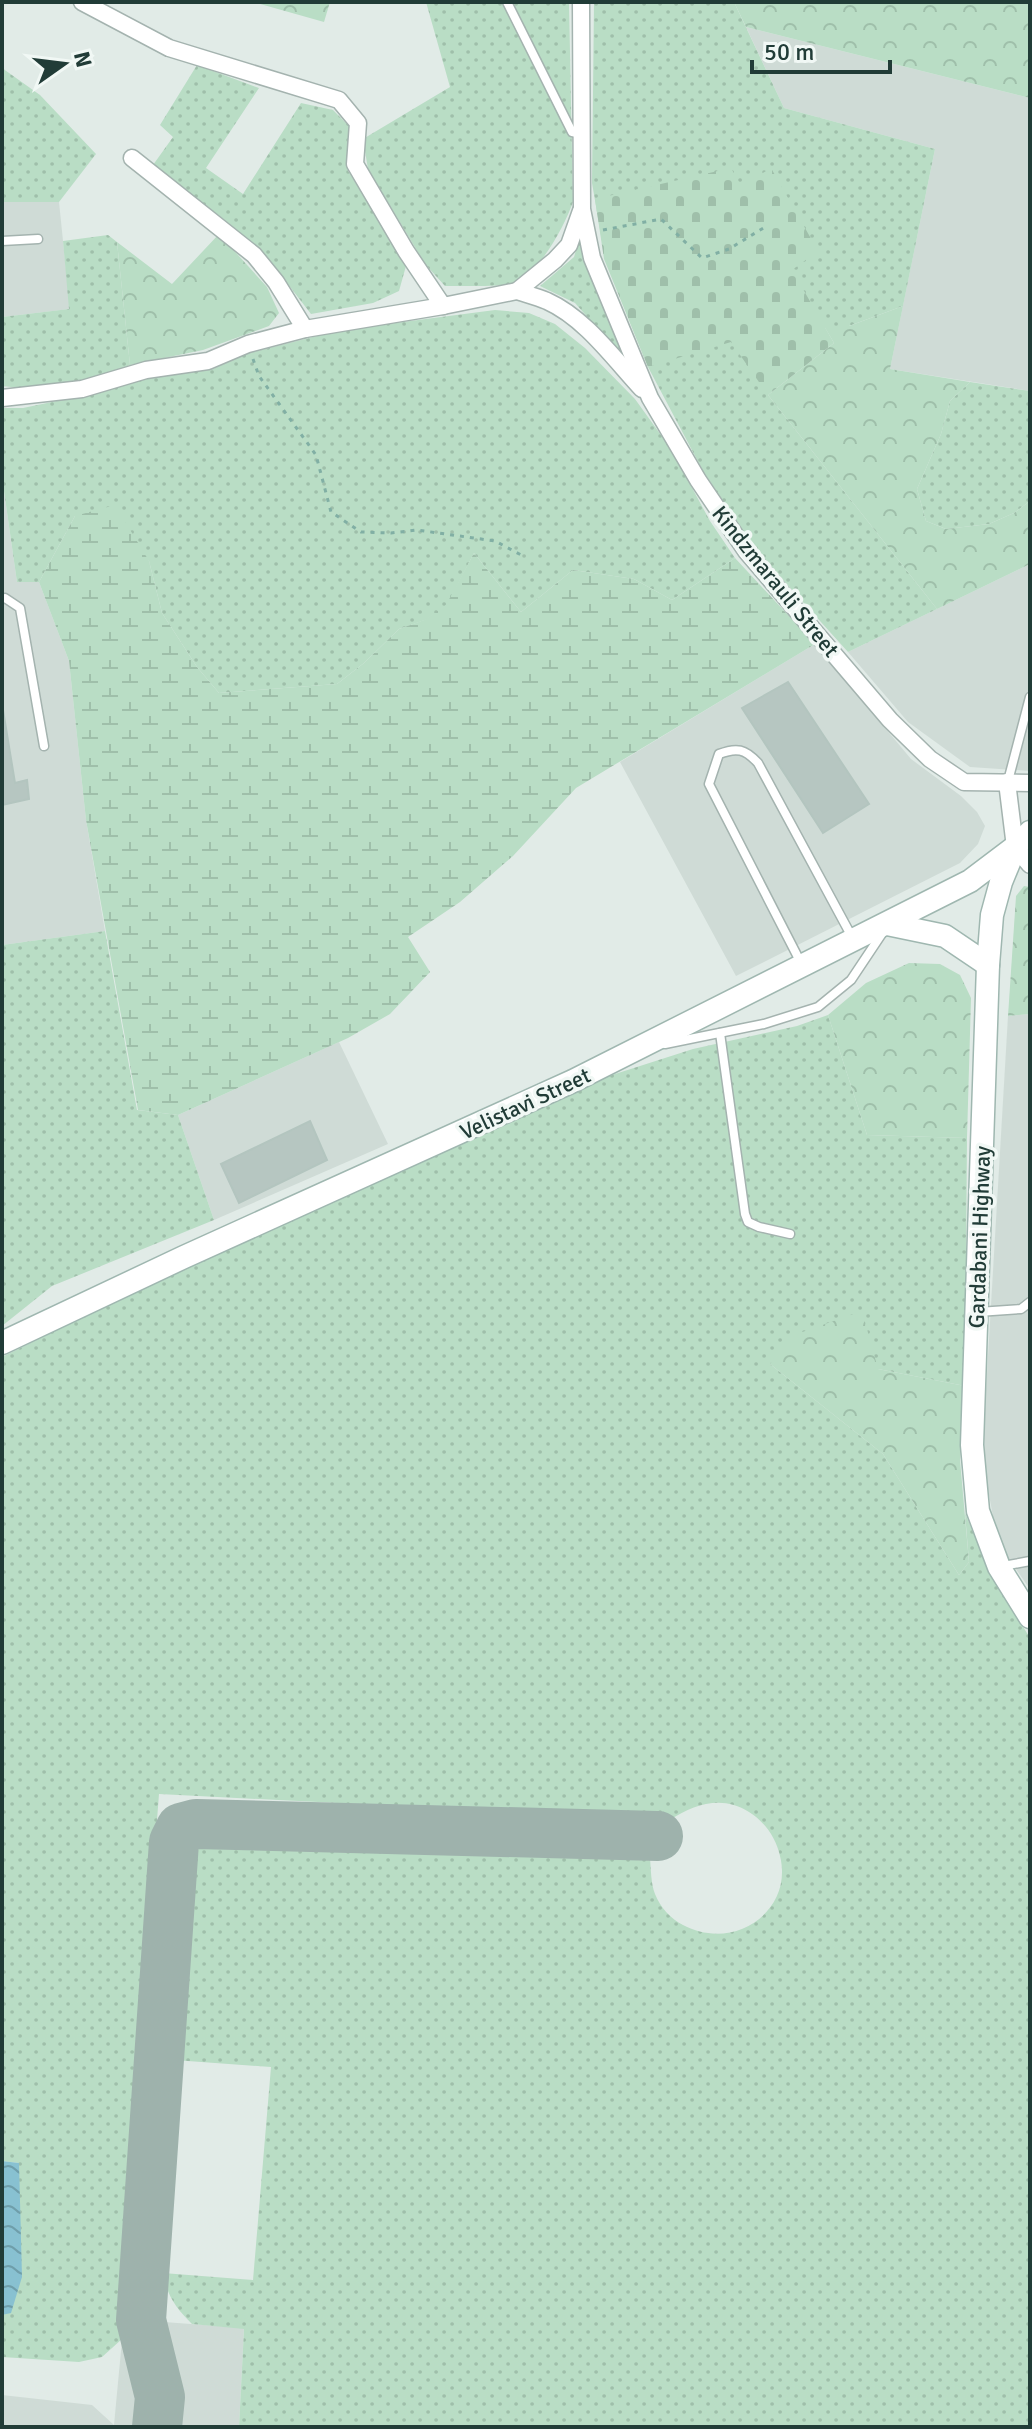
<svg xmlns="http://www.w3.org/2000/svg" width="1032" height="2429" font-family="Signika,sans-serif">
	<defs>
		<pattern id="grass-dots" width="8" height="8" patternUnits="userSpaceOnUse" patternTransform="scale(2)"><rect width="8" height="8" fill="#b9ddc5"/><path d="M2 2h.1M6 6h.1" fill="none" stroke="#9fbfaa" stroke-width="1.8" stroke-linecap="round"/></pattern>
		<pattern id="forest-crowns" width="20" height="18" patternUnits="userSpaceOnUse" patternTransform="scale(2)"><rect width="20" height="18" fill="#b9ddc5"/><path d="M2 6a3 3 0 1 1 6 0M12 15a3 3 0 1 1 6 0" fill="none" stroke="#9fbfaa"/></pattern>
		<pattern id="wetland-marsh" width="20" height="14" patternUnits="userSpaceOnUse" patternTransform="scale(2)"><rect width="20" height="14" fill="#b9ddc5"/><path d="M1 5h8M5 5V1M11 12h8M15 12V8" fill="none" stroke="#9fbfaa"/></pattern>
		<pattern id="cemetery-stones" width="16" height="16" patternUnits="userSpaceOnUse" patternTransform="scale(2)"><rect width="16" height="16" fill="#b9ddc5"/><path d="M2 7V4a2 2 0 0 1 4 0v3zM10 15v-3a2 2 0 0 1 4 0v3z" fill="#9fbfaa"/></pattern>
		<pattern id="water-waves" width="16" height="10" patternUnits="userSpaceOnUse" patternTransform="scale(2)"><rect width="16" height="10" fill="#88c1d1"/><path d="M0 5q4-4 8 0t8 0" fill="none" stroke="#6f9eaa"/></pattern>
	</defs>
	<rect width="100%" height="100%" fill="#e1ebe7"/>
	<g fill="#cfdbd6">
		<path d="M746 27 1030 98V391L890 369 935 149 784 108Z"/>
		<path d="M2 202H59L70 309 2 317Z"/>
		<path d="M2 477 17 582H39L69 661 86 820 105 931 2 945Z"/>
		<path d="M1030 564V771L970 767 908 722 848 652Z"/>
		<path d="M815 644 911 759 961 796 977 812 985 826 978 844 960 863 736 976 620 762Z"/>
		<path d="M1030 1014V1589L1006 1555 996 1532 985 1474 984 1424 1008 1016Z"/>
		<path d="M339 1042 388 1144 214 1220 178 1115Z"/>
		<path d="M124 2319 244 2328 239 2427H2V2395L92 2405 114 2425Z"/>
	</g>
	<g fill="url(#grass-dots)">
		<path d="M426 2H569L573 202C564 227 540 272 515 283 506 287 458 286 445 286L425 264 368 169 363 139 450 87Z"/>
		<path d="M594 2H734L784 108 935 149 903 306 849 326 825 327 768 395 937 609 848 652 756 550 703 471 648 367 605 259 592 183Z"/>
		<path d="M197 65 259 88 206 168 243 194 301 103 333 110 350 127 347 169 406 266 399 291 373 303 311 314 263 252 226 221 153 165 173 137 160 125Z"/>
		<path d="M2 68 40 95 96 154 59 202H2Z"/>
		<path d="M108 235 117 242 130 365 93 380 20 388 2 386V317L69 309 63 241Z"/>
		<path d="M580 237 635 371 575 303 540 286 574 257Z"/>
		<path d="M495 310 529 313 555 324 585 348 635 399 671 449 710 521 735 558 672 600 634 579 573 570 521 612 474 553 447 605 425 620 399 629 364 663 337 684 219 693 197 667 162 613 149 561 75 516 39 582H17L2 477V408H23L90 394 146 379 213 369 249 353 341 330Z"/>
		<path d="M970 382 1030 391V501L1014 513 989 524 946 529 926 521 917 489 941 434 950 401Z"/>
		<path d="M105 931 137 1110 178 1115 214 1220 52 1286 2 1326V945Z"/>
		<path d="M828 1015 867 1135 967 1138 965 1386 878 1369 770 1364 883 1454 959 1575 969 1562 965 1513 992 1577 1030 1638V2427H239L244 2329 192 2324C176 2308 167 2296 163 2273L253 2280 271 2067 174 2060 190 1856 194 1845 208 1837 650 1858C651 1870 651 1884 655 1894 660 1907 671 1919 683 1925 733 1952 794 1912 780 1856 776 1838 765 1822 749 1812 722 1795 695 1804 670 1820L159 1794 127 2210 122 2339 102 2357 79 2362 2 2357V2315L11 2312 19 2183V2163L2 2161V1357L304 1209 587 1083 693 1049 797 1026Z"/>
	</g>
	<g fill="url(#forest-crowns)">
		<path d="M253 2H330L324 22Z"/>
		<path d="M734 2H1030V98L746 27Z"/>
		<path d="M219 234 267 287 279 313 269 326 203 350 130 365 117 242 172 284Z"/>
		<path d="M903 306 890 369 970 382 950 401 941 434 917 489 926 521 946 529 989 524 1014 513 1030 501V564L937 609 768 395 834 343 824 326H849Z"/>
		<path d="M1024 886 1030 887V1014L1008 1016 1016 896Z"/>
		<path d="M909 963 940 964 960 975 971 998 967 1138 867 1135 828 1015 866 983Z"/>
		<path d="M862 1311 878 1369 965 1386 960 1460 969 1562 959 1575 883 1454 770 1364 791 1336Z"/>
	</g>
	<path fill="url(#wetland-marsh)" d="M115 505 149 561 162 613 197 667 219 693 337 684 364 663 399 629 424 620 446 605 474 553 521 612 573 570 634 579 672 600 735 558 815 644 576 788 513 856 460 902 408 937 430 972 390 1014 348 1038 178 1115 138 1110 86 820 69 661 39 582 75 516Z"/>
	<path fill="url(#cemetery-stones)" d="M731 168 741 186 771 168 818 251 792 270 834 343 768 395 731 342 648 367 604 259 595 199Z"/>
	<path fill="url(#water-waves)" d="M2 2161 19 2163 22 2277 11 2313 2 2315Z"/>
	<g fill="none" stroke-linecap="round" stroke-linejoin="round">
		<path stroke="#9eb2ac" stroke-width="50" d="M157 2427 160 2397 141 2320 174 1842 181 1828 196 1824 658 1836"/>
	</g>
	<g fill="#b6c6c1" stroke="#b3c5bf" stroke-width="2">
		<path d="M788 682 869 804 823 833 742 708Z"/>
		<path d="M2 704 15 783 27 780 29 799 2 805Z"/>
		<path d="M310 1121 327 1160 239 1203 221 1164Z"/>
	</g>
	<g fill="none" stroke-linecap="round" stroke-linejoin="round">
		<defs>
			<g id="lane">
				<path d="M507 2 572 132 582 134"/>
				<path d="M2 241 38 239"/>
				<path d="M2 599 5 598 20 608 44 746"/>
				<path d="M1008 781 1030 697"/>
				<path d="M802 965 709 784 719 754C737 747 745 749 758 763L852 937"/>
				<path d="M720 1033 745 1214 748 1222 759 1227 790 1234"/>
				<path d="M665 1044 764 1024 818 1007 851 980 883 932"/>
				<path d="M978 1312 1021 1309 1030 1302"/>
				<path d="M1003 1566 1030 1561"/>
			</g>
			<g id="street">
				<path d="M82 2 169 48 339 100 358 123 355 164 406 251 443 306"/>
				<path d="M581 2 582 209 592 258 650 398 698 480 746 551 890 720 930 759 964 782 1030 783"/>
				<path d="M132 158 254 255 276 282 305 329"/>
				<path d="M517 291C526 294 537 297 547 301 585 318 614 359 642 389"/>
				<path d="M2 398 82 389 146 370 208 361 248 344 305 329 443 306 517 291 555 260 569 245 581 211"/>
				<path d="M1007 782 1015 847 1030 865"/>
			</g>
			<g id="secondary">
				<path d="M1015 848 1001 882 992 915 988 965 972 1445 978 1511 999 1567 1030 1617"/>
				<path d="M887 924 945 936 988 965"/>
				<path d="M2 1343 184 1257 573 1081 970 881 1015 847 1030 832"/>
			</g>
		</defs>
		<use href="#lane" stroke="#a4b3af" stroke-width="11"/>
		<use href="#street" stroke="#a4b3af" stroke-width="19"/>
		<use href="#secondary" stroke="#9fb7b0" stroke-width="25"/>
		<g stroke="#81afa4" stroke-width="3" stroke-dasharray="4 6" stroke-linecap="butt">
			<path d="M603 230 661 219 702 258 729 249 765 227"/>
			<path d="M253 359 259 376 316 455 331 512 361 532 391 533 417 530 495 541 525 557"/>
		</g>
		<use href="#lane" stroke="#fff" stroke-width="8"/>
		<use href="#street" stroke="#fff" stroke-width="16"/>
		<use href="#secondary" stroke="#fff" stroke-width="22"/>
	</g>
	<g text-anchor="middle" stroke-width="7" stroke-linejoin="round" paint-order="stroke">
		<g font-size="22" fill="#213c37" stroke="#f1f8f5">
			<text transform="translate(776 581) rotate(51)" y="8">Kindzmarauli Street</text>
			<text transform="translate(525 1103) rotate(-25)" y="8">Velistavi Street</text>
			<text transform="translate(979 1237) rotate(-88)" y="8">Gardabani Highway</text>
		</g>
	</g>
	<rect width="1032" height="2429" fill="none" stroke="#213c37" stroke-width="8"/>
	<g transform="translate(64 64) rotate(76)" stroke="#f1f8f5" stroke-width="6" paint-order="stroke">
	<path d="M0-6L14 30L0 20L-14 30Z" fill="#213c37"/>
	<text y="-12" font-size="22" font-weight="bold" text-anchor="middle" fill="#213c37">N</text>
	</g>
	<path d="M752 60v12h138v-12" fill="none" stroke="#213c37" stroke-width="4"/>
	<text x="764" y="60" font-size="24" fill="#213c37" stroke="#f1f8f5" stroke-width="6" paint-order="stroke">50 m</text>
</svg>
